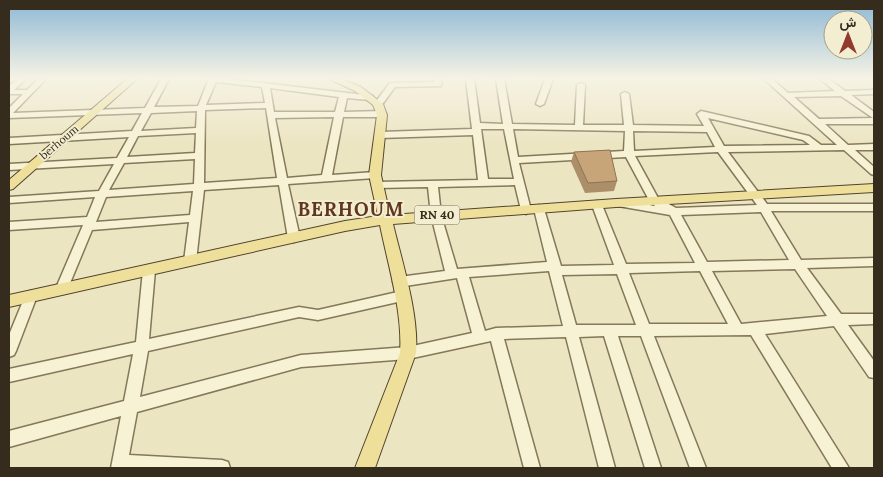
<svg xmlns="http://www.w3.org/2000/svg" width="883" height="477" font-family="Lora,Vazirmatn,serif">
	<rect width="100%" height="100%" fill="#ece5c2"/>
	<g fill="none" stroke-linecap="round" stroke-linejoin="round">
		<defs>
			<g id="minor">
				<path d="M18 79H26L14 90H27L38 79H46L13 113 145 108 161 79H169L154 107 198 106 208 81 207 79H228L373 96V100H370L347 98 344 112 382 111 386 114 382 117H343L332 175 375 172 380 175 375 178 288 184 300 238 294 242 288 238 279 185 204 190 196 261 194 264H186L184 261 189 222 92 230 68 288 66 291 62 293 58 291 56 288 83 225 9 230V222L87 217 95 197 9 203V197L99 191 114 164 9 170V164L117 158 129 137 9 144V138L132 131 142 113 9 118V108L23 94H9V86ZM216 82 262 87 265 103 206 105ZM270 88 339 97 335 112H274ZM266 108 277 178 204 183 205 110ZM197 111 196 128 141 131 151 113ZM334 117 322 175 287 178 275 118ZM196 133 195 153 127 157 138 136ZM195 159 194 184 109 190 124 163ZM193 191 190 215 96 222 106 197Z"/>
				<path d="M434 79H442L441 86 395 87 381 106 374 104 390 83 434 82Z"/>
				<path d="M466 79H474L480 123 503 124 496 79H504L512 124 575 125 577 85 581 83 585 85 583 125H624L621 94 625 92 629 94 633 125 704 126 697 114 701 111 809 136 821 145H837L764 79H772L788 93 835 91 820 79H829L845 91 874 90V94L851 95 874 112V124H825L848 145 874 144V150H855L874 167V175L871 174 844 150 728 152 767 204H874V211H771L801 260 874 258V266L807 268 841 314H874V324L848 325 874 361V378L869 377 834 326 765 334 849 468H832L751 335 654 336 706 468H690L641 336H618L661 468H645L604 336 579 337 615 468H599L566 337 504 339 540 468H524L491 341 408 359 301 367 137 412 129 455 222 460 228 462 230 468H111L121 416 9 447V431L124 401 133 354 9 382V369L136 342 143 270 145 267H153L155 270 149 339 299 307 318 310 402 291 406 292 408 296 406 300 402 301 318 320 299 317 148 351 140 397 301 355 408 347 472 333 457 278 399 287 395 285 393 282 395 279 399 277 445 271 431 215 428 187 377 188 372 185 377 182 478 180 473 135 380 138 376 135 380 132 472 129ZM841 96 873 118 819 119 794 97ZM708 118 803 140 810 145 724 146ZM481 129H504L514 179H488ZM513 129 625 131 624 151 518 157ZM633 131 707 132 715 147 634 151ZM718 152 757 205 676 208 658 198 635 156ZM626 157 649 200 655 206 622 200 618 202 617 204 618 206 670 215 695 263 626 264 602 205 597 201 592 205 614 265 561 266 544 209 539 205 534 209 547 262 457 269 441 215 438 187 515 185 521 210 526 214 531 210 519 163ZM761 212 789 260 707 262 681 215ZM795 269 827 316 741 324 712 271ZM549 271 563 326 496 328 485 331 469 277ZM700 271 728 324H649L629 273ZM617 274 636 325H576L562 275Z"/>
				<path d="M545 79H553L544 104 540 106 536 104Z"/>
				<path d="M31 291 35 292 37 296 16 351 14 355 9 357V335L25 296 27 292Z"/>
			</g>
			<g id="major">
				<path d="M127 79H137L13 189 9 190V180Z"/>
				<path d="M329 79H341L361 87 383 104 387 115 381 175 390 215 616 199 874 184V192L616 207 393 224C402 262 419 314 416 353L375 468H355L400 353C403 313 388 265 380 225L345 231 9 307V295L345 221 378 216 369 175 377 115 373 105 355 91Z"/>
			</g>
		</defs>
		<use href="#minor" stroke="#84775a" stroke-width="3"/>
		<use href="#major" stroke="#52442e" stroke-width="2"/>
		<use href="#minor" fill="#f7f2d4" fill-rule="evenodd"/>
		<use href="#major" fill="#eee09b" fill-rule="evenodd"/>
	</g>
	<path fill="#ac8e68" d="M574 152 617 181 614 191 585 193 571 162Z"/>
	<path fill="#c8a579" stroke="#8c7455" d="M610 150 617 181 588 183 574 152Z"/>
	<linearGradient id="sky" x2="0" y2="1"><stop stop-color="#8db8d6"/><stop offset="0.54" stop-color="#f6f3e4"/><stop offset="1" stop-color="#f6f3e4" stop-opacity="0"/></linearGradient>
	<rect width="883" height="145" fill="url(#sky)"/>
	<g text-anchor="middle" stroke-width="4" stroke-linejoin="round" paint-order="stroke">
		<g font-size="11" fill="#352c1d" stroke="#f3eed1">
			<text transform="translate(59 142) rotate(-40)" y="4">berhoum</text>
		</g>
		<rect fill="#f3eed1" stroke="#6e6653" stroke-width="1" x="414.5" y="205.5" width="45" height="19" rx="4"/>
		<g font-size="12" font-weight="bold" fill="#352c1d">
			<text x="437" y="219">RN 40</text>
		</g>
		<g font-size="19" font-weight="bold" letter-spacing="1" fill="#5f361f" stroke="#f3eed1">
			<text x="351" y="216">BERHOUM</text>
		</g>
	</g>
	<rect width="883" height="477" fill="none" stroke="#352c1d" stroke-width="20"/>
	<g transform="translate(848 35)"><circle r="24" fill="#f3eed1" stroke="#a7a089"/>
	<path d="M0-4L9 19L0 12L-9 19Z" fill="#913a2d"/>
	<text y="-8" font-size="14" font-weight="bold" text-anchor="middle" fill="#352c1d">ش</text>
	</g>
</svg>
